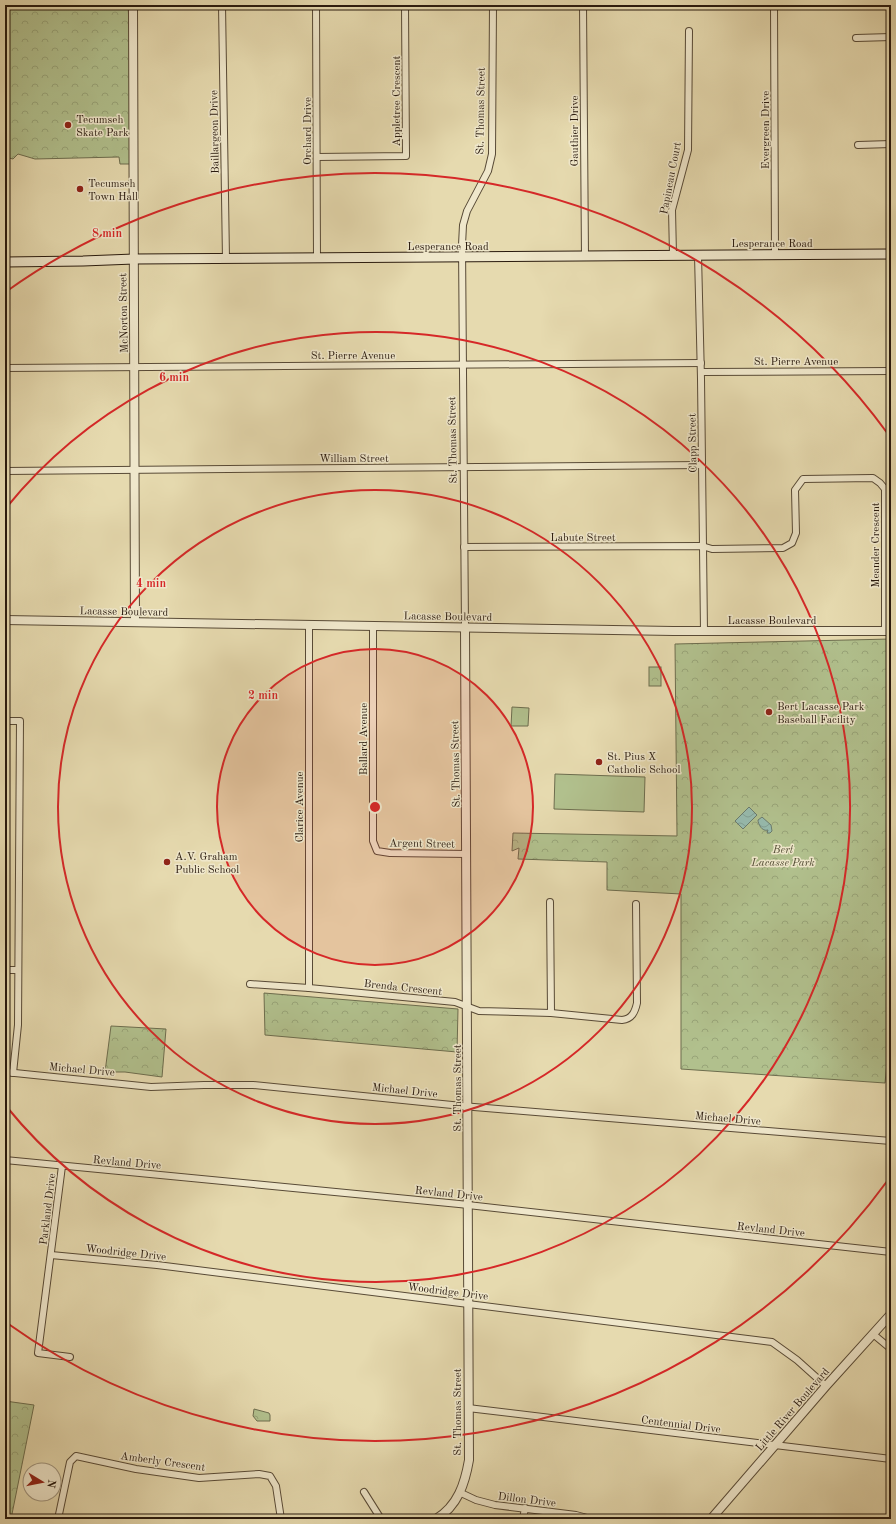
<svg xmlns="http://www.w3.org/2000/svg" width="896" height="1524" font-family="'Old Standard TT',serif">
	<defs>
		<pattern id="park-crowns" width="20" height="18" patternUnits="userSpaceOnUse"><rect width="20" height="18" fill="#b1c08d"/><path d="M2 6a3 3 0 1 1 6 0M12 15a3 3 0 1 1 6 0" fill="none" stroke="#98a478"/></pattern>
		<pattern id="water-waves" width="16" height="10" patternUnits="userSpaceOnUse"><rect width="16" height="10" fill="#96baad"/><path d="M0 5q4-4 8 0t8 0" fill="none" stroke="#819f94"/></pattern>
	</defs>
	<rect width="100%" height="100%" fill="#e6daaf"/>
	<filter id="stains"><feTurbulence type="fractalNoise" baseFrequency=".005" numOctaves="4"/><feColorMatrix values="0 0 0 0 .2 0 0 0 0 .09 0 0 0 0 .02 0 0 0 .5 -.17"/></filter>
	<radialGradient id="worn" r=".72"><stop offset=".6" stop-color="#630" stop-opacity="0"/><stop offset="1" stop-color="#630" stop-opacity=".3"/></radialGradient>
	<g fill="#b1c08d" stroke="#6d6d4e">
		<path d="M512 707 529 708 528 726H511Z"/>
		<path d="M555 774 645 777 644 812 554 809Z"/>
	</g>
	<g fill="url(#park-crowns)" stroke="#6d6d4e">
		<path d="M5 5H128L130 44V164H120L119 157 35 159 18 154 13 159 5 157Z"/>
		<path d="M891 639V1021L885 1083 681 1069V894L607 890V862L518 859 519 848 512 851 513 833 677 836 675 644Z"/>
		<rect x="649" y="667" width="12" height="19"/>
		<path d="M264 993 458 1009 457 1052 265 1035Z"/>
		<path d="M111 1026 166 1029 162 1077 125 1072H105Z"/>
		<path d="M5 1401 34 1405 11 1519H5Z"/>
		<path d="M254 1409 269 1413 270 1415V1421H257L253 1416Z"/>
	</g>
	<g fill="url(#water-waves)" stroke="#6a7a6d">
		<path d="M749 807 757 815 743 829 735 821Z"/>
		<path d="M762 817 771 825 772 831 770 833H767L768 830C762 832 758 824 758 820Z"/>
	</g>
	<g fill="none" stroke-linecap="round" stroke-linejoin="round">
		<defs>
			<g id="minor">
				<path d="M222 5 226 259"/>
				<path d="M316 5 317 257"/>
				<path d="M583 5 585 256"/>
				<path d="M774 5 775 254"/>
				<path d="M856 38 891 37"/>
				<path d="M858 145 891 144"/>
				<path d="M317 157 406 156 405 5"/>
				<path d="M673 255 672 210 688 150 689 31"/>
				<path d="M698 255 701 379 704 631"/>
				<path d="M5 368 701 363"/>
				<path d="M701 372 891 371"/>
				<path d="M5 471 702 465"/>
				<path d="M464 547 702 546 712 549 783 548 792 543 796 533 795 490 803 479 873 478 880 483 885 489V631"/>
				<path d="M373 626V841L377 851 390 853 467 854"/>
				<path d="M465 628 462 245 463 225 467 211 488 171 492 154 493 5"/>
				<path d="M5 721H20L18 1025 13 1073"/>
				<path d="M550 902 551 1013"/>
				<path d="M5 970H18"/>
				<path d="M250 984 309 988 455 1002 479 1011 551 1013 622 1020C632 1019 635 1012 637 1003L636 904"/>
				<path d="M309 988V625"/>
				<path d="M5 1072 151 1087 204 1085H253L462 1106 891 1141"/>
				<path d="M5 1160 459 1204 891 1252"/>
				<path d="M62 1166 38 1353 70 1357"/>
				<path d="M51 1255 157 1265 772 1342 797 1360 826 1386"/>
				<path d="M873 1334 891 1349"/>
				<path d="M468 1408 891 1459"/>
				<path d="M364 1492 381 1519"/>
				<path d="M461 1493 476 1500 495 1505 576 1515 591 1519"/>
				<path d="M58 1519 70 1462 76 1456 136 1469 199 1478 259 1474 270 1476 276 1486 281 1519"/>
				<path d="M523 1519 525 1508"/>
			</g>
			<g id="tertiary">
				<path d="M133 5 135 622"/>
				<path d="M5 620 673 631H891"/>
				<path d="M436 1519C458 1506 465 1483 469 1460L465 628"/>
				<path d="M711 1519 826 1386 891 1314"/>
			</g>
			<path id="secondary" d="M5 262 83 261 134 259 891 254"/>
		</defs>
		<use href="#minor" stroke="#584a36" stroke-width="8"/>
		<use href="#tertiary" stroke="#584a36" stroke-width="10"/>
		<use href="#secondary" stroke="#291a0e" stroke-width="11"/>
		<use href="#minor" stroke="#efe7cb" stroke-width="6"/>
		<use href="#tertiary" stroke="#efe7cb" stroke-width="8"/>
		<use href="#secondary" stroke="#efe7cb" stroke-width="9"/>
	</g>
	<circle cx="375" cy="807" r="158" fill="#d62828" fill-opacity=".12"/>
	<g fill="none" stroke="#d62828" stroke-width="2">
		<circle cx="375" cy="807" r="158"/>
		<circle cx="375" cy="807" r="317"/>
		<path d="M6 508A475 475 0 1 1 6 1106"/>
		<path d="M888 1180A634 634 0 0 1 7 1323M7 291A634 634 0 0 1 888 434"/>
	</g>
	<g fill="#8f2418" stroke="#efe7cb" stroke-width="1.5">
		<circle cx="68" cy="125" r="4"/>
		<circle cx="80" cy="189" r="4"/>
		<circle cx="769" cy="712" r="4"/>
		<circle cx="599" cy="762" r="4"/>
		<circle cx="167" cy="862" r="4"/>
	</g>
	<g text-anchor="middle" stroke-width="3" stroke-linejoin="round" paint-order="stroke">
		<g font-size="11" fill="#291a0e" stroke="#efe7cb">
			<text transform="translate(396 101) rotate(-90)" y="4">Appletree Crescent</text>
			<text transform="translate(480 111) rotate(-89)" y="4">St. Thomas Street</text>
			<text transform="translate(765 130) rotate(-90)" y="4">Evergreen Drive</text>
			<text transform="translate(307 131) rotate(-90)" y="4">Orchard Drive</text>
			<text transform="translate(574 131) rotate(-90)" y="4">Gauthier Drive</text>
			<text transform="translate(214 132) rotate(-91)" y="4">Baillargeon Drive</text>
			<text transform="translate(670 178) rotate(-79)" y="4">Papineau Court</text>
			<text x="772" y="247">Lesperance Road</text>
			<text x="448" y="250">Lesperance Road</text>
			<text transform="translate(123 313) rotate(-91)" y="4">McNorton Street</text>
			<text x="353" y="359">St. Pierre Avenue</text>
			<text x="796" y="365">St. Pierre Avenue</text>
			<text transform="translate(452 440) rotate(-91)" y="4">St. Thomas Street</text>
			<text transform="translate(692 443) rotate(-91)" y="4">Clapp Street</text>
			<text x="354" y="462">William Street</text>
			<text x="583" y="541">Labute Street</text>
			<text transform="translate(875 545) rotate(-90)" y="4">Meander Crescent</text>
			<text transform="translate(124 611) rotate(1)" y="4">Lacasse Boulevard</text>
			<text transform="translate(448 616) rotate(1)" y="4">Lacasse Boulevard</text>
			<text x="772" y="624">Lacasse Boulevard</text>
			<text transform="translate(363 739) rotate(-90)" y="4">Ballard Avenue</text>
			<text transform="translate(455 764) rotate(-91)" y="4">St. Thomas Street</text>
			<text transform="translate(299 807) rotate(-90)" y="4">Clarice Avenue</text>
			<text transform="translate(422 843) rotate(1)" y="4">Argent Street</text>
			<text transform="translate(403 987) rotate(6)" y="4">Brenda Crescent</text>
			<text transform="translate(82 1069) rotate(5)" y="4">Michael Drive</text>
			<text transform="translate(457 1088) rotate(-90)" y="4">St. Thomas Street</text>
			<text transform="translate(405 1090) rotate(6)" y="4">Michael Drive</text>
			<text transform="translate(728 1118) rotate(5)" y="4">Michael Drive</text>
			<text transform="translate(127 1162) rotate(5)" y="4">Revland Drive</text>
			<text transform="translate(449 1193) rotate(6)" y="4">Revland Drive</text>
			<text transform="translate(47 1209) rotate(-83)" y="4">Parkland Drive</text>
			<text transform="translate(771 1229) rotate(6)" y="4">Revland Drive</text>
			<text transform="translate(126 1252) rotate(6)" y="4">Woodridge Drive</text>
			<text transform="translate(448 1291) rotate(7)" y="4">Woodridge Drive</text>
			<text transform="translate(792 1409) rotate(-49)" y="4">Little River Boulevard</text>
			<text transform="translate(457 1412) rotate(-90)" y="4">St. Thomas Street</text>
			<text transform="translate(681 1424) rotate(7)" y="4">Centennial Drive</text>
			<text transform="translate(163 1461) rotate(8)" y="4">Amberly Crescent</text>
			<text transform="translate(527 1499) rotate(7)" y="4">Dillon Drive</text>
		</g>
		<g font-size="11" fill="#291a0e" stroke="#efe7cb" text-anchor="start">
			<text x="76" y="123">Tecumseh<tspan x="76" dy="13">Skate Park</tspan></text>
			<text x="88" y="187">Tecumseh<tspan x="88" dy="13">Town Hall</tspan></text>
			<text x="777" y="710">Bert Lacasse Park<tspan x="777" dy="13">Baseball Facility</tspan></text>
			<text x="607" y="760">St. Pius X<tspan x="607" dy="13">Catholic School</tspan></text>
			<text x="175" y="860">A.V. Graham<tspan x="175" dy="13">Public School</tspan></text>
		</g>
		<g font-size="11" font-style="italic" fill="#524c34" stroke="#efe7cb">
			<text x="783" y="853">Bert<tspan x="783" dy="13">Lacasse Park</tspan></text>
		</g>
	</g>
	<circle cx="375" cy="807" r="6" fill="#d62828" stroke="#efe7cb" stroke-width="2"/>
	<g font-size="12" text-anchor="middle" font-weight="bold" fill="#d62828" stroke="#efe7cb" stroke-width="3" stroke-linejoin="round" paint-order="stroke">
		<text x="107" y="237">8 min</text>
		<text x="174" y="381">6 min</text>
		<text x="151" y="587">4 min</text>
		<text x="263" y="699">2 min</text>
	</g>
	<rect width="896" height="1524" fill="none" stroke="#e6daaf" stroke-width="20"/>
	<rect x="6" y="6" width="884" height="1512" fill="none" stroke="#291a0e" stroke-width="2"/>
	<rect x="10" y="10" width="876" height="1504" fill="none" stroke="#291a0e"/>
	<g transform="translate(42 1482) rotate(100)"><circle r="19" fill="#efe7cb" stroke="#a0957f"/>
	<path d="M0-3L7 15L0 10L-7 15Z" fill="#8f2418"/>
	<text y="-6" font-size="11" font-weight="bold" text-anchor="middle" fill="#291a0e">N</text>
	</g>
	<rect width="100%" height="100%" filter="url(#stains)"/>
	<rect width="100%" height="100%" fill="url(#worn)"/>
</svg>
